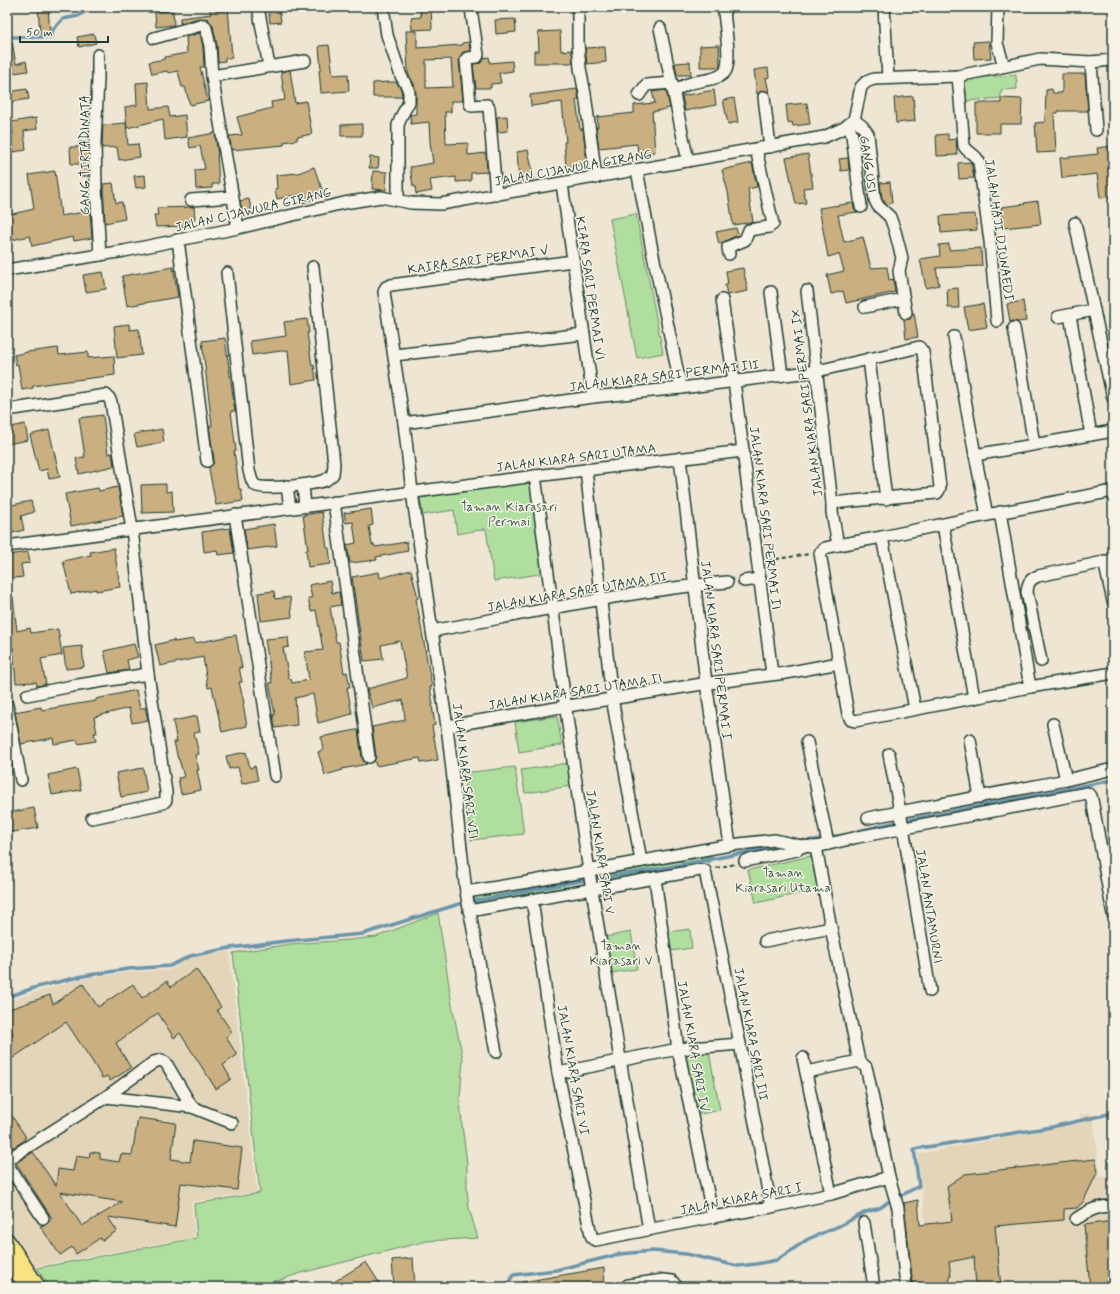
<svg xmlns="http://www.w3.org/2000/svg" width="1120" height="1294" font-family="Mynerve,sans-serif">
	<rect width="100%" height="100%" fill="#eee5d3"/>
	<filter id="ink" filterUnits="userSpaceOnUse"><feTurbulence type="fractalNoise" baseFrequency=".025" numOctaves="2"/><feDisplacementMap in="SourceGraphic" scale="8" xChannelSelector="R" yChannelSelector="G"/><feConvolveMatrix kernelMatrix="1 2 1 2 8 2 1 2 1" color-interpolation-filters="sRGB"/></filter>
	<g filter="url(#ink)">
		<g fill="#e3d5ba">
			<path d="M229 951 257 1192 191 1202 195 1237 36 1266 7 1223V1001L80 979 131 972 169 970 192 957Z"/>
			<path d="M1080 1114H1093L1100 1177 1113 1176V1287H932L918 1154 1081 1123Z"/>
		</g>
		<g fill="#afde9e" stroke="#678e69">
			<path d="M1016 75 1017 89 1001 90V98L966 101 965 78Z"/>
			<path d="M636 214 663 353 637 358 610 219Z"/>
			<path d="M532 481 546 573 494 581 486 529 457 534 454 510 423 515 420 498Z"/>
			<path d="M557 716 562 745 519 752 515 722Z"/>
			<path d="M569 763 572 786 525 793 521 770Z"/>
			<path d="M515 767 524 834 471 840 463 773Z"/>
			<path d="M710 856 711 862 597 883 596 876Z"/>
			<path d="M811 856 819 889 756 903 748 870Z"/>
			<path d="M561 876 565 892 475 909 474 891Z"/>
			<path d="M438 913 452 1005 463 1059 460 1098 462 1125 467 1163V1190L469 1208 478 1238 427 1241 301 1273 259 1287H50L37 1268 197 1238 194 1204 260 1193 233 953 290 944 349 940 376 937Z"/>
			<path d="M690 929 692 948 671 951 668 932Z"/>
			<path d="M631 932 637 969 611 973 605 937Z"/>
			<path d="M709 1052 720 1110 696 1115 685 1057Z"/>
		</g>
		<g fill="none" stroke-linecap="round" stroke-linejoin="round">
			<g stroke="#6c95ab" stroke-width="3.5">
				<path d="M7 37H51L53 29 63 19 78 16 89 9 96 7"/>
				<path d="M858 831 897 822 1113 780"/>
				<path d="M830 837 844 835"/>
				<path d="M798 840 808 841 821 839"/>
				<path d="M7 997 37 987 83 976 128 969 170 966 190 956 230 948 286 941 363 934 459 904 574 882 664 868 775 847 783 849"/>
				<path d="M902 1195 919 1186 914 1149 1052 1127 1113 1113"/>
				<path d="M506 1287 513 1275 556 1270 620 1254 653 1251 686 1254 738 1266 756 1264 777 1260 808 1239 839 1226 866 1212 880 1208 888 1202"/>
			</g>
		</g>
		<g fill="#caaf80" stroke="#1f3d34" fill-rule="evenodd">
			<path d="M38 7H48L50 33 40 34Z"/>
			<path d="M209 7H228L232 58H225V61L218 62 217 45 213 26 208 19 199 18 180 23V18L211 14Z"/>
			<path d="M268 7H279L281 22 270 23Z"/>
			<path d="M420 7H431L432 29 412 30 411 18 421 17Z"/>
			<path d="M173 11 174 25 156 27 155 12Z"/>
			<path d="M515 19 516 32 496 34 495 20Z"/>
			<path d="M406 31H417V48L462 45V43L469 42 470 51 463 52 459 60 463 101H451V112H445L446 144 468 143V155L486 153 487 172 471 173V181L456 182V177L430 180 432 191 416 194 415 186H413L410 167 433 163 430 142 429 122 411 124 410 115 416 114V92L414 84 408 73ZM451 59 453 87 426 88V60Z"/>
			<path d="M560 31 561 51 572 50 573 63H534V51H539L538 32Z"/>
			<path d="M200 33 203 47 204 67H200L208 101 190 105 185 87H182L178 71 168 73 167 71 152 74 149 62 165 59V57L187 53 186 37Z"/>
			<path d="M94 34 96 43 79 47 77 37Z"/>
			<path d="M989 41 991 58 974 59 973 42Z"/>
			<path d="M12 42 16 64 26 61 28 71 7 74V43Z"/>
			<path d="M329 45 333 75 348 74 349 91 321 93 319 70H321L319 46Z"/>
			<path d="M719 45 720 67H700V46Z"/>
			<path d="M605 47 606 62 587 64 585 48Z"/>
			<path d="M489 57 490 63 512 61 513 71 499 73 501 83 491 84V88H476L473 64 481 63 484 58Z"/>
			<path d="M690 62 691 75H677L675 63Z"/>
			<path d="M768 68 769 77 766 78 769 92 763 90 757 94 754 70Z"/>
			<path d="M290 70 295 103 306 101 312 134 297 137V140L284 142V145L232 150 229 136 242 135 237 117 272 108 271 102 285 100 281 72Z"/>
			<path d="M1062 74H1085L1088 111H1058V113H1054L1056 152 1037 153 1035 123 1045 122 1046 90 1052 89 1053 93H1062Z"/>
			<path d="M148 82 150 109 168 107 170 117 185 115 187 137 165 140 163 119 127 128 125 107 137 105 136 83Z"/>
			<path d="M389 82H396L401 89 402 97H373V83Z"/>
			<path d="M27 89 29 99 9 102 8 92Z"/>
			<path d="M577 89 579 100H576L580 129H583L587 164 566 167 564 142H566L562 102 531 106 530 95Z"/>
			<path d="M666 90 670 108 652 112 655 152 638 154 637 144 599 148 596 127H598L597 117 634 113V105L655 103 652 92Z"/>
			<path d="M714 90 716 105 685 111 682 96Z"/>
			<path d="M913 96 915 121 896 123 894 98Z"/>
			<path d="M734 98 738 122 728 124 723 100Z"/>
			<path d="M1001 98 1022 99 1021 124H1000V133H976V103H1001Z"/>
			<path d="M807 103 810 124 793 126 792 122 788 123 786 105Z"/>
			<path d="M507 116 508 131 498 132 497 117Z"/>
			<path d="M36 118 37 129 24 131 26 150 13 152 11 135 13 134 11 122Z"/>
			<path d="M126 123 128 145 138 144 140 157 119 160 117 147 102 148 103 125Z"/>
			<path d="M362 124V136H341V125Z"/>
			<path d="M215 133 218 155H217L219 184H212V188L196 189 195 170 205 169 200 146 190 148 188 138Z"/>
			<path d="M948 134V140L956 139 957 155 937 156 936 135Z"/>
			<path d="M79 142H88L89 176H80V164H71L70 147H79Z"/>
			<path d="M1113 146V197L1100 198 1097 174 1062 178 1060 158 1098 154 1097 148Z"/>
			<path d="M528 150 532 168 533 180 519 181 517 152Z"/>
			<path d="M808 154 813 187 803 188 806 203 796 204 786 158Z"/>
			<path d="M370 157 379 158 378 168H369Z"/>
			<path d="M848 158 849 170 841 171 839 159Z"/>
			<path d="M971 162 974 178 959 179 958 163Z"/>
			<path d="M752 163 757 187 748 189 753 222 733 225 728 192 722 170Z"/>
			<path d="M314 167 324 195 303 203 301 194 277 199 275 189 277 188 276 175 298 173Z"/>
			<path d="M55 171 61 216 90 211 92 238 74 241 73 237 32 246 30 236 7 241V231H11L8 215 34 209 29 175Z"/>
			<path d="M373 171 387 172 386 190 372 189Z"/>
			<path d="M145 175 146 187 136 188 134 176Z"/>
			<path d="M890 182 892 203 886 204 882 198 880 183Z"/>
			<path d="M113 183 116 203 122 202 125 219 105 223 103 184Z"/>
			<path d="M249 199 252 214 243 216 240 201Z"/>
			<path d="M1038 201 1041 224 1003 228 1001 207 1025 204 1024 203Z"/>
			<path d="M853 203 854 208 857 212 838 215 844 242 863 237 871 268 887 267 889 280 893 279 895 292 846 303 843 291 831 294 827 275 844 271 839 254 828 257 819 208Z"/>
			<path d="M194 207 195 220 189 221V226L156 227 154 215H158L157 208Z"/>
			<path d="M975 214 977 230 941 233 940 216Z"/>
			<path d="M736 228 738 235 719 244 716 232Z"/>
			<path d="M949 244V250L981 248 982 266 936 268 939 285 926 288 920 259 940 256 939 245Z"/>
			<path d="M173 267 178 297 127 306 122 276Z"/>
			<path d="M743 268 748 291 727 295 725 285H728L726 271Z"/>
			<path d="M103 272 106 289 86 292 83 275Z"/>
			<path d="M958 288 959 308H948L947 289Z"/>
			<path d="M1023 301 1026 321 1018 322 1013 321 1010 322 1007 304Z"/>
			<path d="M983 304 987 327 968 330 964 307Z"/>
			<path d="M913 313H914L918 337 906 339 904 320 910 319Z"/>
			<path d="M307 319 309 333H307L312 366 314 365 316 380 291 384 288 350 252 355 250 341 286 336 284 322Z"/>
			<path d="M129 324 130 330 139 329 142 355 117 358 114 326Z"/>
			<path d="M225 338 235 411H231L236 451H234L236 464 239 489H241L243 501 216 505 209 470V467L213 464 214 460 209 426H212L202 341Z"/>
			<path d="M58 348 59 355 88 352V358L114 356 115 375 52 383 33 386V388L22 390 18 364 16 365 14 355 27 352Z"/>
			<path d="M103 415 108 454 112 453 114 466 79 474 76 458 85 457 79 418Z"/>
			<path d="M25 424 28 440 7 444V428Z"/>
			<path d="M162 429 164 442 137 447 134 434Z"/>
			<path d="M49 430 60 477 49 479 47 469 39 471 30 435Z"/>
			<path d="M166 484V492L172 491 173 512 142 513 141 485Z"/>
			<path d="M118 487 123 516 71 526 65 494 98 488 99 491Z"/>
			<path d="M31 501 34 512 21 516 24 530 13 533 7 506Z"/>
			<path d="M371 509 373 525 369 526 372 545 374 544 375 547 407 542 408 551 376 557 377 560 350 563 347 545 356 543 353 522 346 523 344 513Z"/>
			<path d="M322 512 327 548H329L331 564 308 567 306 550H308L303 515Z"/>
			<path d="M274 524 277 546 247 550 244 529Z"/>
			<path d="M230 528 234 553 218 555 217 550 204 552 202 532Z"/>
			<path d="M114 548 120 587 96 591V589L71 594 63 561 91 555 90 552Z"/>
			<path d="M28 552 30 563 21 564 23 577 7 579V555Z"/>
			<path d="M411 570 418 598 416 599 432 687H430L433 705H432L435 725 432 726 438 760 421 763 420 758 376 766 375 762H374L376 756 372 727 405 720 403 700 372 708 367 689 407 678 400 641 381 645 383 659 364 661 352 577 379 572 380 578Z"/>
			<path d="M330 581 332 593 339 592 341 605 330 607 336 642H339L344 673 347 672 350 687H347L352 714 318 723 313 694 295 698 297 725 275 728 273 715H275L269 683H272L265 639 288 637 289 647 283 648 289 679H291L292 683 309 680 305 652 323 650 316 610 311 611 308 598H312L309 585Z"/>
			<path d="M274 591 275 599 290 597 292 617 261 621 258 593Z"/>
			<path d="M7 597H13L17 631 30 628 31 633 58 629 62 655 41 659 46 684 37 686 36 682 16 683 13 647 9 648 7 639Z"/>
			<path d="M236 635 242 668 239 667 242 682H239L244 703 243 704 247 726 222 732 212 687 208 688 203 657 160 666 155 645 174 640V642L194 639 195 643Z"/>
			<path d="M134 644 138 657 127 660 129 670 109 673 104 651Z"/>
			<path d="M82 646 84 667 66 669 63 648Z"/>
			<path d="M136 690 140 709 145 707 148 720 132 723 129 708 94 717 97 733H94L96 741 78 744 77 740 54 744 53 738 21 744 15 712 41 707 42 710 71 705 96 701V699Z"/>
			<path d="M197 716 200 732 194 733 199 754 195 755 199 770H197L201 790 181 794 178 778 184 777 179 759H178L174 742H177L173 721Z"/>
			<path d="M356 730H358L362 758 364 762 367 764 342 769 343 770 325 775 318 752 323 750 321 737Z"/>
			<path d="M246 752 250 768 255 766 258 780 242 784 238 767 229 769 226 756Z"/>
			<path d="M143 768 147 792 121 797 116 773Z"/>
			<path d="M77 769 81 790 52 795 48 775Z"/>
			<path d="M34 808 38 828 7 833V813Z"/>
			<path d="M196 969 221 1007 217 1010 232 1032 226 1037 237 1055 223 1065 231 1079 216 1089 180 1033 174 1038 158 1013 116 1043 131 1068 110 1081 107 1076 102 1078 94 1064 66 1022 7 1062V1038L13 1034 7 1016V1010L50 995 53 1004 83 984 98 1007 133 984 142 998 167 981 171 987Z"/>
			<path d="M7 1109 26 1137 24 1138 25 1140 11 1149 7 1143Z"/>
			<path d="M138 1118 176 1123 171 1159 190 1162 193 1141 242 1148 237 1190 181 1183 175 1227 108 1217 117 1231 101 1241 100 1238 76 1254 72 1247 60 1255 40 1226 47 1224 52 1218 16 1163 33 1152 56 1186 58 1169 73 1171 76 1156 89 1158 90 1152 100 1153V1159L119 1162 121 1154 132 1155ZM60 1192 122 1202 82 1226Z"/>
			<path d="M1095 1159 1098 1171 1083 1202 1077 1208 1064 1209V1220L995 1226 1001 1287H976L974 1257 949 1262 951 1276H949L950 1287H913L904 1203 918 1200 920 1225 952 1221 947 1186 965 1174Z"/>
			<path d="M1113 1221V1287H1090L1084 1225Z"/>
			<path d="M413 1258 415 1287H394L392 1260Z"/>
			<path d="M366 1262 382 1287H326Z"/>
			<path d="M604 1268 605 1287H522V1282Z"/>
		</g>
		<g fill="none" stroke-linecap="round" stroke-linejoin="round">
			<defs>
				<g id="minor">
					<path d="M258 7 269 66"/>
					<path d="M383 7 387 35 401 76 407 86 409 92V102L402 115 398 125V200"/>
					<path d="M578 7V43L580 68 585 94 596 178"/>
					<path d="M884 7 888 78"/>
					<path d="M998 7 997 43 1004 66"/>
					<path d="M471 9 478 55 477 57 467 58 466 60 470 104 472 106 487 105 489 108 496 195"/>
					<path d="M660 28 688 161"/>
					<path d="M154 38 201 25H204L206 28 210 46 212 76 238 228"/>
					<path d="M98 55V79L95 142 96 188 100 255"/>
					<path d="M1091 62 1096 130"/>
					<path d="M212 76 305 61"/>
					<path d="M958 76 964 146C968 153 976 154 979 162L990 241 997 321"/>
					<path d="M674 92C689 81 694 83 711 79 716 78 724 75 726 70 731 60 725 24 724 12"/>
					<path d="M639 95 646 85 672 83"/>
					<path d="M764 97 770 147"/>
					<path d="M854 120 862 126 868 134 875 200 878 206 890 217 895 231 902 258 899 271 906 313"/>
					<path d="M848 125 852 135 861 207"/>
					<path d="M637 170 652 250 681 388"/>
					<path d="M562 184 593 397"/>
					<path d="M191 200 232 197"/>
					<path d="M1075 223 1113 398"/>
					<path d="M178 240 207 461"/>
					<path d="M729 254 728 247 745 240 749 230 769 227 773 224 756 149"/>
					<path d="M7 270 124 251 238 228 344 203 381 197 411 203 441 204 824 137 844 128 854 120 861 87 866 82 874 79 958 76 1040 59 1091 62 1113 60"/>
					<path d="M227 273 249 471C251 476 251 482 255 485 263 491 313 484 323 481 327 480 330 477 333 474L334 464 313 267"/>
					<path d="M807 291 832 503V512L838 545"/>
					<path d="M771 292 782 375"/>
					<path d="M722 300 734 381 772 674"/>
					<path d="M865 307 903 299"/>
					<path d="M1070 315 1091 435"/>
					<path d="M1058 317 1094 310"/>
					<path d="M1014 328 1034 444"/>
					<path d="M954 337 975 455 987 515"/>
					<path d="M394 355 584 334"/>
					<path d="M869 359 886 499"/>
					<path d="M7 410 106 395 109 398 111 402 132 529 148 674 166 792V800L163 803 92 818"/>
					<path d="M404 423 593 397 681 388 817 371 895 353 919 347 923 352 940 487 939 490 937 493 832 503"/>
					<path d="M975 455 1113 431"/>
					<path d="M680 458 706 683 730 845"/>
					<path d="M586 470 612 698 641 861"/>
					<path d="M535 476C554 614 570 752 592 890 610 1003 630 1117 649 1230"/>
					<path d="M303 485 305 506"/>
					<path d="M287 486 290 508"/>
					<path d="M1113 491 987 515 882 537 838 545 825 548 820 553 848 714 851 720 855 721 1030 687 1113 673"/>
					<path d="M334 502 369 757"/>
					<path d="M1000 512 1030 687"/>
					<path d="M235 515 275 776"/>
					<path d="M943 525 974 698"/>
					<path d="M882 537 915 709"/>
					<path d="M7 546 535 476 743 451"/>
					<path d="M1104 561 1113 601"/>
					<path d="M744 581 760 579"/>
					<path d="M432 631C530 613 628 591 727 582"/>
					<path d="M1041 661 1027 592C1028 583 1029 580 1038 576L1113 560"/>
					<path d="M27 695 72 686 148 674"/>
					<path d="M7 705 21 780"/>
					<path d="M1053 724 1066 780"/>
					<path d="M447 726 702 684 786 673 839 663"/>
					<path d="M970 740 980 797"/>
					<path d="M807 742 828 844"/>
					<path d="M889 754 903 827 930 991"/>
					<path d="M868 818 1066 780 1113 769"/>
					<path d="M816 847 831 928 859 1061 866 1067 868 1075 889 1177 898 1208 906 1287"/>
					<path d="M745 861 797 850 802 846"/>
					<path d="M655 878 678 1049 713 1217"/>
					<path d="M466 892 528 882 730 845 775 840 802 846 816 847 858 837 1087 793 1091 796 1092 800 1113 914"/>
					<path d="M532 900 558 1073 591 1235 593 1239 596 1240 713 1217 771 1207 831 1194 889 1177"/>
					<path d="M469 911 700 870 705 871 740 1044 771 1207"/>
					<path d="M765 941 831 928"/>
					<path d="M496 1052 466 892 447 726 432 631 412 492 404 423 384 292 386 287 391 285 573 261"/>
					<path d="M803 1058 831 1194"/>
					<path d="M806 1072 859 1061"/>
					<path d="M558 1073 678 1049 740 1044"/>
					<path d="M192 1107 232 1123"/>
					<path d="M7 1160 106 1097 192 1107 166 1063 161 1060 154 1062 106 1097"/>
					<path d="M7 1164 43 1218"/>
					<path d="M1076 1219C1088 1211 1099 1205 1113 1206"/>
					<path d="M864 1223 874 1287"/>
					<path d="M626 1287 628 1285 663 1280 672 1281 677 1287"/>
				</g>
				<path id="major" d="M7 1240 38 1287"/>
				<path id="highway" d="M7 1255 29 1287"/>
			</defs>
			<use href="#minor" stroke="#1f3d34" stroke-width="14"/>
			<use href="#major" stroke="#1f3d34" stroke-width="17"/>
			<use href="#highway" stroke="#1f3d34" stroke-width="20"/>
			<g stroke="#1f3d34" stroke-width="2" stroke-dasharray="4 3" stroke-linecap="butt">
				<path d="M769 560 810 554"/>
				<path d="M716 868 735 864"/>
			</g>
			<use href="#minor" stroke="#f7f3e8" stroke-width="11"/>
			<use href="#major" stroke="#f8e281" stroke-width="14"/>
			<use href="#highway" stroke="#f8e281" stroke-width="17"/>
		</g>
	</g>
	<g text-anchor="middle" stroke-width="3" stroke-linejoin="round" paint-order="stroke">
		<g font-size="13" fill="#1f3d34" stroke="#f7f3e8">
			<text transform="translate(84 155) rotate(-90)" y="5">GANG TIRTADINATA</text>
			<text transform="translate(869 164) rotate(82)" y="5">GANG USI</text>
			<text transform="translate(573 167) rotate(-10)" y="5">JALAN CIJAWURA GIRANG</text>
			<text transform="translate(253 209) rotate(-13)" y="5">JALAN CIJAWURA GIRANG</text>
			<text transform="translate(1000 230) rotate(82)" y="5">JALAN HAJI DJUNAEDI</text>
			<text transform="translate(478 259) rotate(-8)" y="5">KAIRA SARI PERMAI V</text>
			<text transform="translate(591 288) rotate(82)" y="5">KIARA SARI PERMAI VI</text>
			<text transform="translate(664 375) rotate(-7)" y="5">JALAN KIARA SARI PERMAI III</text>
			<text transform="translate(806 403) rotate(-97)" y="5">JALAN KIARA SARI PERMAI IX</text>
			<text transform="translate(576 457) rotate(-7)" y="5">JALAN KIARA SARI UTAMA</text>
			<text transform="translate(766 518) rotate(83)" y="5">JALAN KIARA SARI PERMAI II</text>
			<text transform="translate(577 591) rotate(-10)" y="5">JALAN KIARA SARI UTAMA III</text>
			<text transform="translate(717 650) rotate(83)" y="5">JALAN KIARA SARI PERMAI I</text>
			<text transform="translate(575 691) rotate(-9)" y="5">JALAN KIARA SARI UTAMA II</text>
			<text transform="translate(466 771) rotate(83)" y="5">JALAN KIARA SARI VII</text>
			<text transform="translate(601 852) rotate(81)" y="5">JALAN KIARA SARI V</text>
			<text transform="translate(930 906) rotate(81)" y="5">JALAN ANTAMURNI</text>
			<text transform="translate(752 1034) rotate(79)" y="5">JALAN KIARA SARI III</text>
			<text transform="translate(694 1046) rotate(80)" y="5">JALAN KIARA SARI IV</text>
			<text transform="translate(574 1070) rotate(80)" y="5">JALAN KIARA SARI VI</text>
			<text transform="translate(741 1198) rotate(-11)" y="5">JALAN KIARA SARI I</text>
		</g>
		<g font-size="13" fill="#3c5d49" stroke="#f7f3e8">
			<text x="509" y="511">Taman Kiarasari<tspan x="509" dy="15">Permai</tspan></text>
			<text x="783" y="877">Taman<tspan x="783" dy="15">Kiarasari Utama</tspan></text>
			<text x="621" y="950">Taman<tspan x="621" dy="15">Kiarasari V</tspan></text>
		</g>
	</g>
	<rect width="1120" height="1294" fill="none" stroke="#f7f3e8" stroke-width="24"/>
	<rect x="12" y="12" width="1096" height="1270" fill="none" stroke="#1f3d34" stroke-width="1.5" filter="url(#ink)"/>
	<path d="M20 36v6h88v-6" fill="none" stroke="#1f3d34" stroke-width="2"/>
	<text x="26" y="36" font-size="12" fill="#1f3d34" stroke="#f7f3e8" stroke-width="3" paint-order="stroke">50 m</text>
</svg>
